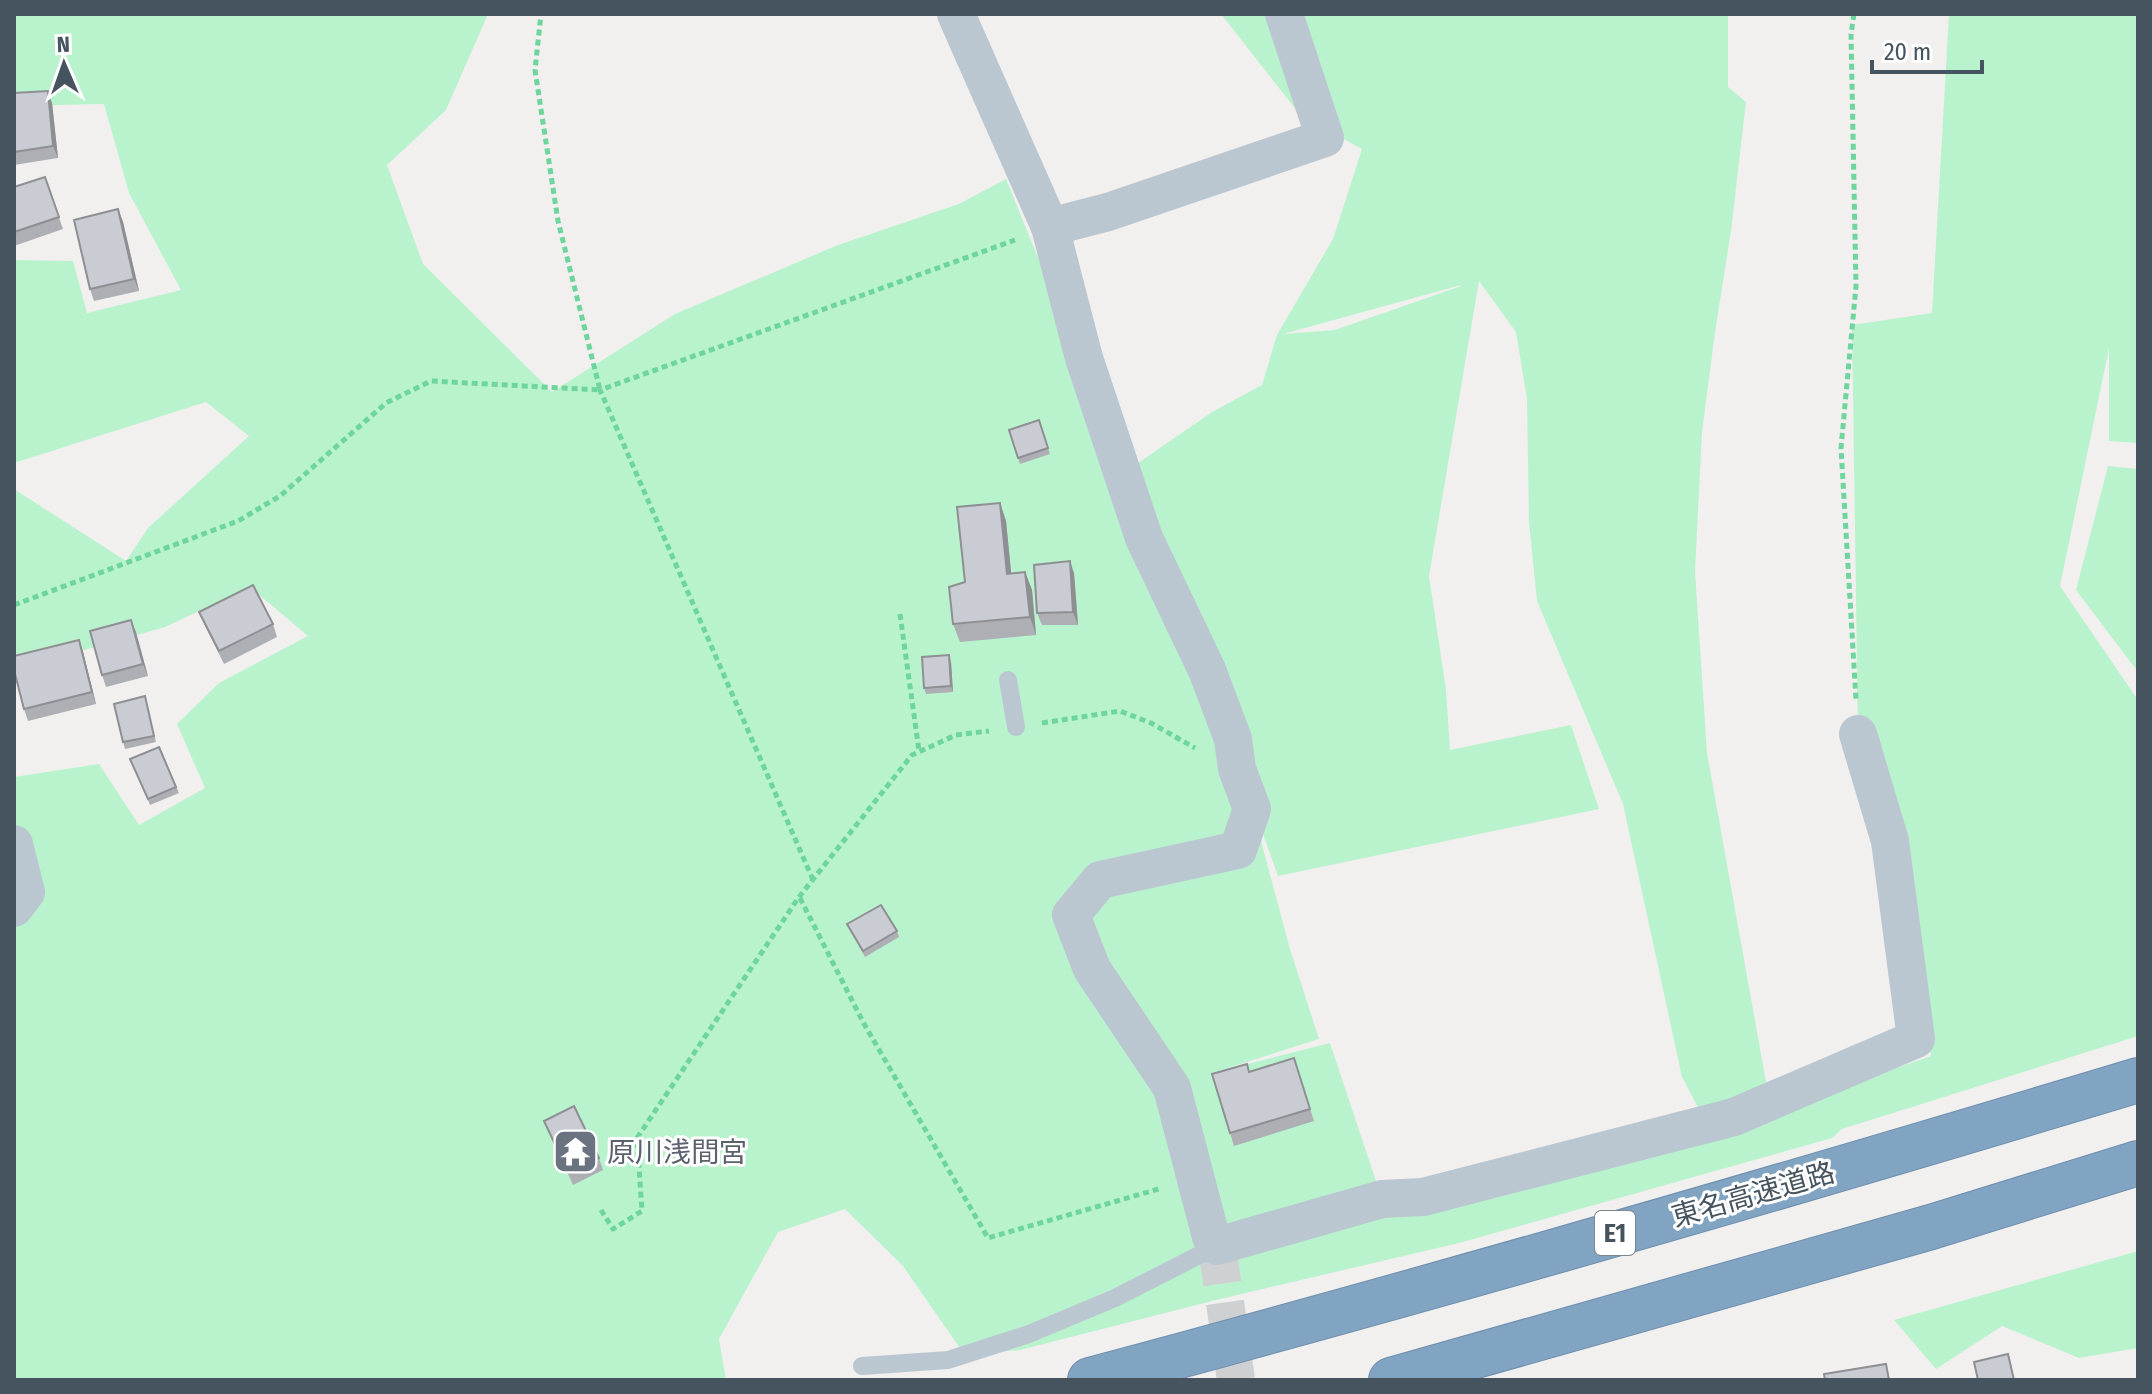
<svg xmlns="http://www.w3.org/2000/svg" width="2152" height="1394" font-family="'Fira Sans Condensed','Noto Sans JP',sans-serif">
	<rect width="100%" height="100%" fill="#f2efef"/>
	<g fill="#b9f3ce" fill-rule="evenodd">
		<path d="M14 14H488L446 110 387 165 423 264 552 392 675 314 838 245 959 204 1006 179 1125 472 1212 412 1262 385 1277 335 1333 239 1362 149 1301 116 1221 14H1728V87L1746 102 1731 231 1715 332 1702 432 1695 571 1707 753 1766 1082 1707 1124 1682 1077 1623 804 1537 601 1529 522 1527 399 1516 332 1479 281 1429 576 1446 690 1450 750 1571 725 1599 809 1278 876 1247 789 1290 949 1319 1039 1209 1074 1330 1043 1382 1199 1693 1138 1931 1056 1920 932 1858 734 1852 325 1932 313 1949 14H2138V443L2109 441V348L2060 586 2138 700V1036L1842 1129 1832 1138 1459 1243 1220 1299 1020 1350 964 1354 903 1266 845 1209 778 1232 719 1339 726 1380H14V777L99 764 139 825 205 788 177 724 219 683 308 636 250 587 165 627 14 670V489L126 561 148 528 249 436 206 402 14 463V260L73 261 87 313 181 290 129 193 104 104 14 106ZM1461 286 1335 330 1283 334 1461 285Z"/>
		<path d="M2108 466 2138 469V672L2076 590Z"/>
		<path d="M2138 1251V1348L2079 1358 2002 1326 1936 1369 1894 1320Z"/>
	</g>
	<g fill="none" stroke-linecap="round" stroke-linejoin="round">
		<path stroke="#cfd0d2" stroke-width="38" stroke-dasharray="38 19" stroke-linecap="butt" d="M1217 1246 1236 1380"/>
		<defs>
			<g id="highway">
				<path d="M1090 1380C1441 1286 1790 1185 2138 1080"/>
				<path d="M1391 1380 1931 1227 2138 1163"/>
			</g>
		</defs>
		<use href="#highway" stroke="#6d8faf" stroke-width="46"/>
		<g stroke="#6ed59e" stroke-width="5" stroke-dasharray="6 4" stroke-linecap="butt">
			<path d="M1854 14 1851 34 1856 286 1841 448 1856 700"/>
			<path d="M14 605 238 521 280 496 386 403 431 381 600 390 558 221 535 70 541 14"/>
			<path d="M900 614 919 751"/>
			<path d="M1042 723 1120 711 1151 723 1195 748"/>
			<path d="M813 880 600 390 1015 240"/>
			<path d="M800 898 863 1022 988 1238 1162 1188"/>
			<path d="M601 1210 613 1229 642 1211 637 1138 799 897 912 755 956 735 989 731"/>
		</g>
		<g stroke="#bbc7d0" stroke-width="18">
			<path d="M1008 680 1016 727"/>
			<path d="M862 1366 948 1360 1029 1334 1115 1298 1217 1246"/>
		</g>
		<g stroke="#bbc7d0" stroke-width="38">
			<path d="M956 14 1050 227"/>
			<path d="M1284 14 1325 138 1108 212 1050 227 1084 358 1144 538 1207 670 1233 739 1237 769 1252 809 1238 850 1100 880 1071 915 1092 969 1172 1088 1211 1237 1217 1246 1382 1199 1423 1197 1734 1117 1916 1039 1890 841 1858 734"/>
			<path d="M14 844 26 892 14 908"/>
		</g>
		<use href="#highway" stroke="#82a4c3" stroke-width="44"/>
	</g>
	<g fill="#adafb5">
		<path d="M14 93 52 103 58 158 14 165Z"/>
		<path d="M45 177 63 229 14 246V187Z"/>
		<path d="M118 209 123 222 139 291 94 301 90 289Z"/>
		<path d="M1039 420 1050 454 1020 464 1009 430Z"/>
		<path d="M1000 503 1006 521 1011 573 1025 572 1032 590 1036 635 960 642 953 624 965 582Z"/>
		<path d="M1074 573 1078 625H1042L1037 613Z"/>
		<path d="M199 612 273 624 277 637 224 664 204 624Z"/>
		<path d="M131 620 148 676 106 687 102 675Z"/>
		<path d="M79 640 83 652 96 704 28 721 24 709Z"/>
		<path d="M951 662 953 692 926 694 924 688Z"/>
		<path d="M145 696 156 742 125 749 123 742Z"/>
		<path d="M159 747 179 793 150 805 130 759Z"/>
		<path d="M847 924 897 931 899 937 865 957 850 930Z"/>
		<path d="M1294 1058 1314 1121 1234 1146 1230 1133 1250 1072Z"/>
		<path d="M544 1121 599 1158 603 1170 573 1185Z"/>
	</g>
	<g fill="#8d8f93">
		<path d="M48 91 52 103 58 158 53 146Z"/>
		<path d="M118 209 123 222 139 291 134 279Z"/>
		<path d="M1000 503 1006 521 1013 591 1007 574Z"/>
		<path d="M1070 561 1074 573 1078 625 1073 612Z"/>
		<path d="M1025 572 1032 590 1036 635 1030 617Z"/>
		<path d="M131 620 136 632 148 676 143 664Z"/>
		<path d="M79 640 83 652 96 704 92 692Z"/>
		<path d="M949 655 951 662 953 692 951 686Z"/>
	</g>
	<g fill="#c9ccd2" stroke="#8d8f93" stroke-width="2">
		<path d="M48 91 53 146 14 152V93Z"/>
		<path d="M45 177 59 217 14 232V187Z"/>
		<path d="M118 209 134 279 90 289 74 220Z"/>
		<path d="M1039 420 1048 448 1018 458 1009 430Z"/>
		<path d="M1000 503 1007 574 1025 572 1030 617 953 624 949 587 965 582 957 507Z"/>
		<path d="M1070 561 1073 612 1037 613 1034 565Z"/>
		<path d="M253 585 273 624 219 651 199 612Z"/>
		<path d="M131 620 143 664 102 675 90 631Z"/>
		<path d="M79 640 92 692 24 709 14 670V656Z"/>
		<path d="M949 655 951 686 924 688 922 657Z"/>
		<path d="M145 696 154 736 123 742 114 704Z"/>
		<path d="M159 747 176 787 148 799 130 759Z"/>
		<path d="M881 905 897 931 863 951 847 924Z"/>
		<path d="M1294 1058 1310 1109 1230 1133 1212 1074 1247 1064 1249 1072Z"/>
		<path d="M574 1106 599 1158 568 1172 544 1121Z"/>
		<path d="M2008 1354 2014 1380H1978L1974 1362Z"/>
		<path d="M1886 1364 1889 1380H1825L1824 1374Z"/>
	</g>
	<defs>
		<symbol id="temple-square" viewBox="-11 -11 22 22"><rect x="-9" y="-9" width="18" height="18" rx="4" fill="#6b7280" stroke="#fff"/><path d="M0-6L5-2H3V0L6.5 2.5H4V6H1.5V3h-3V6H-4V2.5H-6.5L-3 0V-2H-5Z" fill="#fff"/></symbol>
	</defs>
	<g fill-rule="evenodd">
		<use href="#temple-square" x="550" y="1126" width="51" height="51"/>
	</g>
	<g text-anchor="middle" stroke-width="6" stroke-linejoin="round" paint-order="stroke">
		<rect fill="#fff" stroke="#7d878f" stroke-width="2" x="1595" y="1211" width="40" height="44" rx="6"/>
		<g font-size="26" font-weight="bold" fill="#45545f">
			<text x="1615" y="1242">E1</text>
		</g>
		<g font-size="28" fill="#5b616d" stroke="#fff" text-anchor="start">
			<text x="607" y="1162">原川浅間宮</text>
		</g>
		<g font-size="28" fill="#45545f" stroke="#fff">
			<text transform="translate(1753 1194) rotate(-16)" y="10">東名高速道路</text>
		</g>
	</g>
	<rect width="2152" height="1394" fill="none" stroke="#45545f" stroke-width="32"/>
	<g transform="translate(64 64) rotate(358)" stroke="#ffffff" stroke-width="6" paint-order="stroke">
	<path d="M0-6L14 30L0 20L-14 30Z" fill="#45545f"/>
	<text y="-12" font-size="22" font-weight="bold" text-anchor="middle" fill="#45545f">N</text>
	</g>
	<path d="M1872 60v12h110v-12" fill="none" stroke="#45545f" stroke-width="4"/>
	<text x="1884" y="60" font-size="24" fill="#45545f" stroke="#ffffff" stroke-width="6" paint-order="stroke">20 m</text>
</svg>
